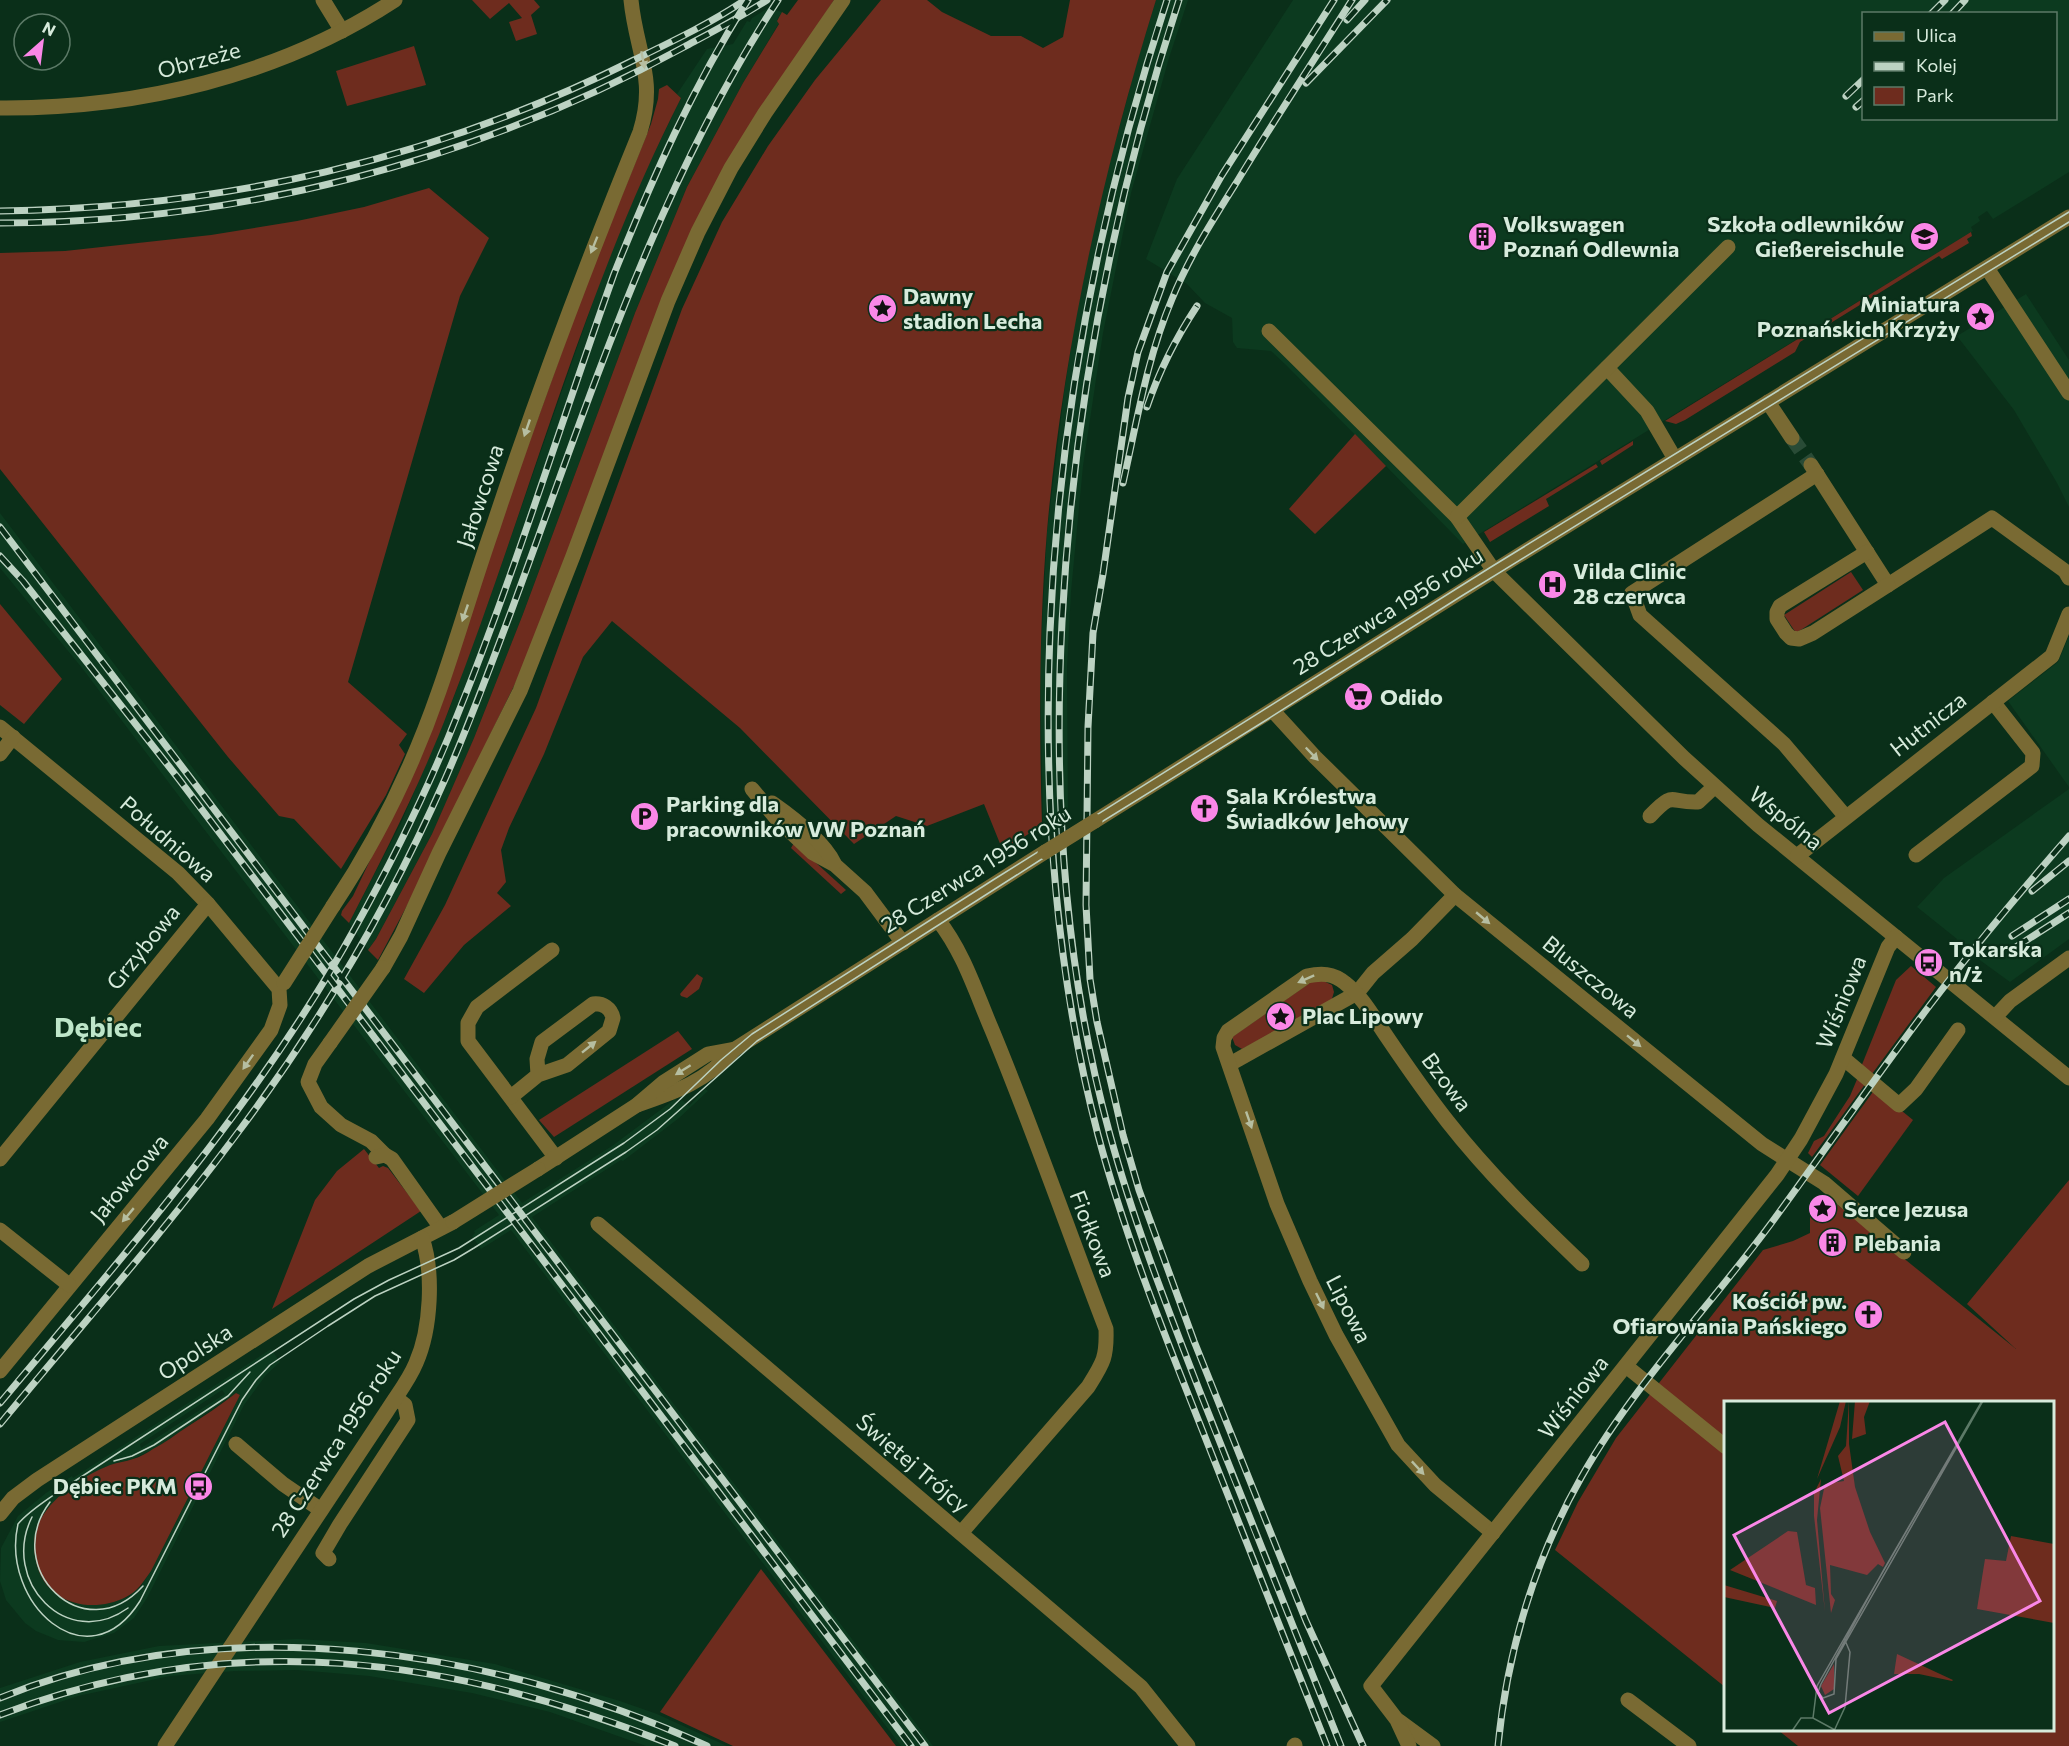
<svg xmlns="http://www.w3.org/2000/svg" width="2069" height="1746" font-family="Commissioner,sans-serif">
	<rect width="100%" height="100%" fill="#0a2f19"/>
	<g fill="#0c3a1f" fill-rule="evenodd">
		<path d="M1156 0H1188L1169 58 1131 193 1103 333 1083 466 1071 592 1067 668 1068 814 1043 830 1040 666 1047 532 1064 393 1075 320 1101 195 1138 58Z"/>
		<path d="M1293 0H2069V172L1993 219 1987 211 1978 217 1980 221 1971 227 1973 231 1463 544 1286 365 1271 351 1237 348 1233 342 1232 318 1205 303 1187 284 1146 259 1177 179ZM1864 14H2056V118H1864Z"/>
		<path d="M768 8 782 12 777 20 779 23 743 83 687 187 635 313 523 614 474 738 432 834 376 939 368 950 349 923 401 823 449 710 488 603 603 273 643 176 681 98 677 94 707 49 733 44 747 21 750 22 752 18Z"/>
		<path d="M2026 294 2069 360V507L2057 483 2014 410 1957 336Z"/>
		<path d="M0 513 522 1203 612 1146 675 1099 679 1103 682 1100 689 1106 705 1089 708 1091 679 1118 623 1161 621 1160 532 1217 933 1746H901L511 1230 481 1249 472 1236 475 1233 474 1231 499 1215 194 816 82 668 0 568Z"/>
		<path d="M2069 636V787L2008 701 2058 662Z"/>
		<path d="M2069 789V939L2010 982 1955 942 1957 939 1917 907 1944 878Z"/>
		<path d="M271 1349 280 1362 266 1375 244 1405 147 1598 134 1618 114 1633 84 1642 58 1640 36 1631 25 1623 6 1600 0 1581 1 1548 18 1516 46 1493 72 1476 73 1478ZM222 1390 225 1394 220 1397 141 1448 140 1444ZM236 1393 240 1395 151 1571 141 1586 128 1597 109 1603 91 1605 65 1601 50 1589 37 1566 34 1548 36 1528 47 1509 59 1497 77 1484 100 1470 113 1464 133 1459 156 1448Z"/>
		<path d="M297 1639 366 1643 495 1664 620 1701 657 1714 727 1746H646L550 1712 472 1693 369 1676 297 1670 235 1671 170 1676 78 1696 0 1722V1688L80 1662 159 1646Z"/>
	</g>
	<g fill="#6e2c1e">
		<path d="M472 0H534L540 7 531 15 537 34 516 41 509 22 522 18 509 3 490 19Z"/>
		<path d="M798 0H834L731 157 528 657 410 900 378 960 368 950 376 939 432 834 474 738 523 614 635 313 687 187 743 83 779 24 777 21 782 12 787 15Z"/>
		<path d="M881 0H927L942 12 991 36H1021L1043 48 1063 37 1070 0H1156C1102 173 1063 350 1047 531 1039 629 1039 727 1042 825L1003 851 984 804 927 826 896 816 854 844 740 728 612 621 583 657 544 754 509 828 501 850 506 882 497 893 511 906 464 945 424 993 404 979 445 905 536 708 682 309 722 222 768 146 815 80Z"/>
		<path d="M414 46 426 85 347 106 336 71Z"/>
		<path d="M667 85 681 98C582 293 528 506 449 709 421 783 385 853 349 923L341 915 342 911 353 896 373 854 501 521 588 279 651 124 658 99 659 89Z"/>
		<path d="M429 188 489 238 460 296 348 682 407 734 399 745 405 754 386 795 341 869 294 819 279 816 228 757 0 469V253L65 251 211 235 297 221 364 207Z"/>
		<path d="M1971 232 1972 236 1967 239 1969 243 1942 259 1939 256 1800 342 1795 352 1685 420 1676 424 1665 421Z"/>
		<path d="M1355 434 1386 466 1315 534 1289 509Z"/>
		<path d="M1633 441V445L1602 465 1600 461Z"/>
		<path d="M1596 464 1598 467 1546 499 1549 506 1490 542 1484 532Z"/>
		<path d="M1851 572 1863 590 1796 633 1784 615Z"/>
		<path d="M0 604 62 679 24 724 0 705Z"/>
		<path d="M794 843 846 890 841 894 791 848Z"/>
		<path d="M1911 966 1936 987 1872 1074 1861 1067 1896 980Z"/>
		<path d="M697 974 703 978 699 989 687 998 681 996 680 994Z"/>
		<path d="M1317 978 1332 985 1334 992 1331 1002 1242 1049 1235 1045 1232 1037Z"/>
		<path d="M678 1031 692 1049 554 1137 539 1120Z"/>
		<path d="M1858 1077 1866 1083 1812 1157 1808 1153 1814 1141 1824 1136 1850 1096Z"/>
		<path d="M1875 1089 1913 1120 1858 1196 1820 1165Z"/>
		<path d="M364 1149 379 1168 383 1166 388 1168 421 1211 272 1309 315 1200 337 1171Z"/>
		<path d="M2069 1180V1746H1798L1778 1730H2052V1402H1726L1725 1687 1555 1550 1578 1502 1616 1438 1763 1250 1793 1241 1810 1233V1213L1819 1201 1834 1202 2016 1349 1967 1304Z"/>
		<path d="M236 1393 240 1395 151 1571C144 1581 137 1592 126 1597 91 1615 44 1603 36 1561 33 1549 33 1536 38 1525 50 1497 83 1476 110 1465 118 1462 125 1462 133 1459 140 1457 147 1453 153 1449 165 1443 176 1434 187 1427 204 1416 221 1405 236 1393Z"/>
		<path d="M761 1569 896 1746H733L660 1712Z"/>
	</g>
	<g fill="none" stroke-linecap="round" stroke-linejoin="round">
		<path stroke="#294b36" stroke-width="15" stroke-dasharray="15 8" stroke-linecap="butt" d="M1792 438 1811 465"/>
		<g stroke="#796a33" stroke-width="15">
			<path d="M323 0 342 31"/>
			<path d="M0 108C137 109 279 76 395 0"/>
			<path d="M1987 268 2069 393"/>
			<path d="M1269 331 1457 517 1494 571 1684 758 1758 825 2069 1078"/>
			<path d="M1607 368 1647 411 1675 459"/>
			<path d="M1768 402 1792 438"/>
			<path d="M1811 465 1888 585 1992 518 2065 571 2069 578"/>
			<path d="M1817 474 1632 593 1640 615 1784 744 1846 817"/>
			<path d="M1457 517 1728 247"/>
			<path d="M1867 552 1780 606 1777 612V619L1786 633 1791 638 1799 639 1813 633 1888 585"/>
			<path d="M1273 711 1315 757 1455 895 1762 1144 1824 1183 1904 1252"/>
			<path d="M0 727 178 873 208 904 279 989 280 1005 271 1030 207 1119 0 1371"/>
			<path d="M0 754 13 737"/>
			<path d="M752 789 776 818 813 853 835 865 865 892 903 943"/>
			<path d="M772 803C792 817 823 841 834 863"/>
			<path d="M1650 816C1675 790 1668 803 1698 802L1714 787"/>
			<path d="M1095 821 1516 557 2069 217"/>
			<path d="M1916 855 2032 766 2033 753 1993 702"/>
			<path d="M1797 856 2052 656 2069 614"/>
			<path d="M333 906C377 840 413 766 439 691 458 637 474 581 493 527 537 394 587 262 640 132 657 78 636 52 631 0"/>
			<path d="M938 920C964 953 976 993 992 1030 1033 1129 1068 1230 1106 1329 1107 1358 1103 1363 1088 1387L961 1533"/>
			<path d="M552 950 477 1007 468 1023V1041L556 1158"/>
			<path d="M383 968 401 936 439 853 520 691 573 556 668 301 698 232 731 168 765 113 843 0"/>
			<path d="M1996 1016 2010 1001 2069 958"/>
			<path d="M330 1043 315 1064 308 1082 321 1107 341 1125 371 1141 385 1155"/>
			<path d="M1843 1058 1899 1105 1916 1089 1958 1030"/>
			<path d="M1230 1064 1357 993 1373 973 1412 939 1455 895"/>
			<path d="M511 1097 538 1075 567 1065 609 1031 613 1018C611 1008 603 1003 593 1004L542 1042 537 1059 538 1075"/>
			<path d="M637 1105C678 1091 705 1082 735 1049L1045 852"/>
			<path d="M376 1157 385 1155 392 1159 441 1228"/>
			<path d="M0 1159 208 904"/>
			<path d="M538 1169 637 1105 664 1082 708 1054 735 1049"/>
			<path d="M598 1224 1141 1687 1188 1746"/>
			<path d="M0 1230 69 1285"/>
			<path d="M1626 1366 1726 1447"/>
			<path d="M236 1444 283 1484 321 1510"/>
			<path d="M0 1514 13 1498 37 1480 368 1266 453 1222"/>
			<path d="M1493 1533 1435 1485 1398 1445 1336 1335 1310 1281 1277 1204 1223 1047 1224 1038 1228 1031 1307 976C1321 973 1333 973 1345 983 1363 997 1374 1018 1387 1037 1406 1065 1426 1094 1448 1122 1488 1173 1535 1219 1582 1264"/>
			<path d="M329 1559 323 1553 340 1524 408 1420 405 1405 396 1398"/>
			<path d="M1628 1700 1689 1746"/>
			<path d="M1399 1721 1433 1746"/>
			<path d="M165 1746 387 1411C397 1395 409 1380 416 1363 431 1329 434 1272 422 1238"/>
			<path d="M1294 1746 1295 1745"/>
			<path d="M1409 1746 1397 1720 1371 1686 1777 1175 1801 1139 1836 1074 1888 947 1896 937"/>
		</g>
		<g stroke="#bcd2c2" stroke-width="1.5">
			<path d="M2069 212 1491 567 993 880 752 1034 721 1060 670 1109 624 1143 459 1248 389 1280 354 1299 58 1492C44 1502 29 1511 18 1524 0 1602 87 1685 140 1601L242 1400 256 1380 270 1365 328 1326 375 1296 454 1260 474 1248 626 1152 657 1130 757 1041 1045 857 1268 719 1460 597 2069 222"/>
			<path d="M114 1461 132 1456 154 1445 228 1396 250 1372"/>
			<path d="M50 1502C0 1568 84 1651 143 1586"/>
			<path d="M32 1517C0 1581 67 1652 128 1608"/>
		</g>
		<defs>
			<g id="rail">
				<path d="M1167 0C1100 205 1059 415 1050 631 1043 801 1055 970 1098 1135 1126 1240 1167 1341 1207 1442 1247 1544 1287 1645 1327 1746"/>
				<path d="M1179 0C1113 202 1073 410 1062 622 1053 795 1064 968 1110 1135 1134 1223 1167 1307 1200 1392 1246 1510 1294 1628 1341 1746"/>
				<path d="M1334 0 1222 175 1167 272 1138 352 1128 398 1103 574 1093 633 1088 727 1086 905 1090 979 1097 1022 1123 1135 1139 1190 1194 1341 1306 1621 1363 1746"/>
				<path d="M1931 14 1945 0"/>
				<path d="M1952 14 1965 0"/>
				<path d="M1347 20 1365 0"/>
				<path d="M1306 83 1387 0"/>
				<path d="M1846 96 1864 79"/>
				<path d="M1856 107 1864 100"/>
				<path d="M0 211C224 208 433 160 634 60 671 42 711 23 745 0"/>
				<path d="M0 223C239 223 474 162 684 47 712 32 741 17 767 0"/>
				<path d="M1147 407C1159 371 1176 338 1197 306"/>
				<path d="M1123 483C1137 421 1147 358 1172 299 1189 257 1214 218 1238 180 1275 119 1314 60 1352 0"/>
				<path d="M0 527 925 1746"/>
				<path d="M0 556 23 581 178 778 911 1746"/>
				<path d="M2032 891 2069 861"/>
				<path d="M2012 936 2069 899"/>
				<path d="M2016 947 2069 913"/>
				<path d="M0 1403C127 1251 259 1102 355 928 394 858 430 785 459 711 517 567 562 419 614 274 652 179 693 86 748 0"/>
				<path d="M0 1424C80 1327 164 1232 239 1131 321 1022 391 902 446 777 470 722 491 665 512 609 589 401 656 186 778 0"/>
				<path d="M0 1698C223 1607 493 1648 707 1746"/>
				<path d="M0 1715C231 1626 450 1656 675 1746"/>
				<path d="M1498 1746C1507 1652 1535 1558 1582 1476 1634 1384 1713 1303 1775 1218 1827 1147 1877 1075 1930 1005 1974 947 2021 891 2069 836"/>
			</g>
		</defs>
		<use href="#rail" stroke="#bcd2c2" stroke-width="7"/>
		<use href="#rail" stroke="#0a2f19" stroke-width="4.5" stroke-dasharray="14" stroke-linecap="butt"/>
		<g stroke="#796a33" stroke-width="15">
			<path d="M1045 852 1095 821"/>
			<path d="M284 983 333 906"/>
			<path d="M330 1043 383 968"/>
			<path d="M453 1222 538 1169"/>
		</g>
	</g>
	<defs><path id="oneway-solid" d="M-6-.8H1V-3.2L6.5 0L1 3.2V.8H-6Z" transform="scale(1.5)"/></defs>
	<g fill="#b6bea1">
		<use href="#oneway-solid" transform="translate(643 60) rotate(79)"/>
		<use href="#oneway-solid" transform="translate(594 245) rotate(112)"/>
		<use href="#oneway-solid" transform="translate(527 428) rotate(109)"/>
		<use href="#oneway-solid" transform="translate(465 613) rotate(109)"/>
		<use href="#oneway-solid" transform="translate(1312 754) rotate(46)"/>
		<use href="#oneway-solid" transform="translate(1483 918) rotate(40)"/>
		<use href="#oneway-solid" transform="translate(1306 979) rotate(156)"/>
		<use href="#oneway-solid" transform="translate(1634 1041) rotate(39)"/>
		<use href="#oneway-solid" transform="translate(589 1047) rotate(-39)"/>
		<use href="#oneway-solid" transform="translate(248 1062) rotate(125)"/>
		<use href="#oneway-solid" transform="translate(683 1070) rotate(148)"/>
		<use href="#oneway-solid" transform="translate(1249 1120) rotate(71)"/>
		<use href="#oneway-solid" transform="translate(128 1215) rotate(130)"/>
		<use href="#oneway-solid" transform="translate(1320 1301) rotate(64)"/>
		<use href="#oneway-solid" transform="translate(1418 1468) rotate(47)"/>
	</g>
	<defs>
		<symbol id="building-disc" viewBox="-11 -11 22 22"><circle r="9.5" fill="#fa87e7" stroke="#0a2f19"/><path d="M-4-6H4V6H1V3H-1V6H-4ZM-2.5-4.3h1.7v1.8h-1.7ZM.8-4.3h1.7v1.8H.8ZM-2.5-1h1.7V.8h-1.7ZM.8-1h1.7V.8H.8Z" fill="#111"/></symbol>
		<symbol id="school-disc" viewBox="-11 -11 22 22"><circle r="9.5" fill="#fa87e7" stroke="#0a2f19"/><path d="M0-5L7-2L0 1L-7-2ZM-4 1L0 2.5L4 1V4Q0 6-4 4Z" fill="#111"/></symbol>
		<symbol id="sight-disc" viewBox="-11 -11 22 22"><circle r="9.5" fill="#fa87e7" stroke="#0a2f19"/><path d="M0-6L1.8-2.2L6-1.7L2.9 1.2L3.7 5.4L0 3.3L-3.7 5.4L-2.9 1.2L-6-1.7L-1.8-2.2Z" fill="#111"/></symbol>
		<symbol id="hospital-disc" viewBox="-11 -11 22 22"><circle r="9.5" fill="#fa87e7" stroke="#0a2f19"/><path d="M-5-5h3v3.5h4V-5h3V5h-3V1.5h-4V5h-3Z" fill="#111"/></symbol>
		<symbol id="supermarket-disc" viewBox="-11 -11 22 22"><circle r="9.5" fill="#fa87e7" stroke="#0a2f19"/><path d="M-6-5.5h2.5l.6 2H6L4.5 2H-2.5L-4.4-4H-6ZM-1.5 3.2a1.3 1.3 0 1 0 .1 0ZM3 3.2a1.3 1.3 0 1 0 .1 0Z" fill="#111"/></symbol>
		<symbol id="church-disc" viewBox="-11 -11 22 22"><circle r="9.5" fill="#fa87e7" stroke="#0a2f19"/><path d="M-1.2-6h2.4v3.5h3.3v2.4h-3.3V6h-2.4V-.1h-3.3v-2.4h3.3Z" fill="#111"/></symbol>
		<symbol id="parking-disc" viewBox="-11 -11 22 22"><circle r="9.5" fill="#fa87e7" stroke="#0a2f19"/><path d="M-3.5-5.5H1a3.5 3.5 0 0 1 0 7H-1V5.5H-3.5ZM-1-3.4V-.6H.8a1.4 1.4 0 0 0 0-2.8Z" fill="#111"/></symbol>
		<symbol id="bus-disc" viewBox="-11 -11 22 22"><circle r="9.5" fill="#fa87e7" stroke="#0a2f19"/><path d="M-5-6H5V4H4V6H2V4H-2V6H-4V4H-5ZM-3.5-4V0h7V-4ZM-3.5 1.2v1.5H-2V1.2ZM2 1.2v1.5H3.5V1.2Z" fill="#111"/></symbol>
	</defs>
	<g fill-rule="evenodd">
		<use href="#building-disc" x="1466" y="220" width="33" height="33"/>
		<use href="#school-disc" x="1908" y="220" width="33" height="33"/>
		<use href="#sight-disc" x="866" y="292" width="33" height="33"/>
		<use href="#sight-disc" x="1964" y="300" width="33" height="33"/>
		<use href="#hospital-disc" x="1536" y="568" width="33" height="33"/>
		<use href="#supermarket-disc" x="1342" y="680" width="33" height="33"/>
		<use href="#church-disc" x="1188" y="792" width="33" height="33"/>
		<use href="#parking-disc" x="628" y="800" width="33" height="33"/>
		<use href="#bus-disc" x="1912" y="946" width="33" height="33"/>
		<use href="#sight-disc" x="1264" y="1000" width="33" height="33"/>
		<use href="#sight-disc" x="1806" y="1192" width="33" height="33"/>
		<use href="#building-disc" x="1816" y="1226" width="33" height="33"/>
		<use href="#church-disc" x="1852" y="1298" width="33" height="33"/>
		<use href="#bus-disc" x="182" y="1470" width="33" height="33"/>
	</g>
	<g text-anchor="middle" stroke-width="4.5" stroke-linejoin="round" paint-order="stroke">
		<g font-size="22" fill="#d7ebdc" stroke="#0a2f19">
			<text transform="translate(199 60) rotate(-15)" y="8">Obrzeże</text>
			<text transform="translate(480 496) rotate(-72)" y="8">Jałowcowa</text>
			<text transform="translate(1388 611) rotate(-32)" y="8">28 Czerwca 1956 roku</text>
			<text transform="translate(1928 724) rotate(-38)" y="8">Hutnicza</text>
			<text transform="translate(1786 818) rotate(39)" y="8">Wspólna</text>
			<text transform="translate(168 839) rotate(41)" y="8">Południowa</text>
			<text transform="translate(976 869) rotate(-32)" y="8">28 Czerwca 1956 roku</text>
			<text transform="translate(143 947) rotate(-51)" y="8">Grzybowa</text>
			<text transform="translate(1591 977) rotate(39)" y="8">Bluszczowa</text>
			<text transform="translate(1841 1002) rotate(-68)" y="8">Wiśniowa</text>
			<text transform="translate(1447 1082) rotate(53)" y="8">Bzowa</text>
			<text transform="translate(129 1178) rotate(-50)" y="8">Jałowcowa</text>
			<text transform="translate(1093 1234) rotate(69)" y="8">Fiołkowa</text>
			<text transform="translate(1349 1309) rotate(63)" y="8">Lipowa</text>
			<text transform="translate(195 1352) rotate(-33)" y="8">Opolska</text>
			<text transform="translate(1573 1397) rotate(-52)" y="8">Wiśniowa</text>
			<text transform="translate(336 1443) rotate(-57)" y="8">28 Czerwca 1956 roku</text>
			<text transform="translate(913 1463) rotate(40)" y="8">Świętej Trójcy</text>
		</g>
		<g font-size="22" font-weight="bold" fill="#d7ebdc" stroke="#0a2f19" text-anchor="start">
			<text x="1503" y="232">Volkswagen<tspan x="1503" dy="25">Poznań Odlewnia</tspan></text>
			<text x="1904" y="232" text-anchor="end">Szkoła odlewników<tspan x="1904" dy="25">Gießereischule</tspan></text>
			<text x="903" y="304">Dawny<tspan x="903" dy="25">stadion Lecha</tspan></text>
			<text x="1960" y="312" text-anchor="end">Miniatura<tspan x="1960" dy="25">Poznańskich Krzyży</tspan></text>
			<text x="1573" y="579">Vilda Clinic<tspan x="1573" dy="25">28 czerwca</tspan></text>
			<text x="1380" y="705">Odido</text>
			<text x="1226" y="804">Sala Królestwa<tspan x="1226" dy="25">Świadków Jehowy</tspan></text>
			<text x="666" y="812">Parking dla<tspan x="666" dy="25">pracowników VW Poznań</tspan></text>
			<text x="1949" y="957">Tokarska<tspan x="1949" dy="25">n/ż</tspan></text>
			<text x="1302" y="1024">Plac Lipowy</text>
			<text x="1844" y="1217">Serce Jezusa</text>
			<text x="1854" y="1251">Plebania</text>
			<text x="1847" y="1309" text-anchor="end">Kościół pw.<tspan x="1847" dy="25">Ofiarowania Pańskiego</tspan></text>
			<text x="177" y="1494" text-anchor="end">Dębiec PKM</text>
		</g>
		<g font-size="28" font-weight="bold" fill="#bee6c9" stroke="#0a2f19">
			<text x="98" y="1037">Dębiec</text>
		</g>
	</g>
	<g transform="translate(1724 1401)">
		<rect width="330" height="330" fill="#0a2f19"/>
		<path d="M116 0H122L116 26 93 78ZM125 0V43L131 86 146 131 161 162 159 166 154 163 143 174 106 164 107 193 111 199 107 212 96 107 101 83 120 80 114 55 122 45ZM131 0H146L140 16 142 33 128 38ZM97 78 93 119 101 211 90 115V92ZM64 130 73 131 82 184 91 187 92 204 6 169ZM287 135 330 143V222L253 208 261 158 282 160ZM0 184 53 200 51 207 0 196ZM173 253 229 279 228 280 195 273H170ZM110 263V288L101 294 97 285Z" fill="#6e2c1e"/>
		<path fill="none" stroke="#5c7a67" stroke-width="1.5" d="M258 0 159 170 97 283 94 291 99 297 110 293 112 258 259 0M135 212 258 0M89 317 93 285 136 210M68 330 77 317H89L111 329M110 330 121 306 126 251 120 237"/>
		<path fill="#fa87e7" fill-opacity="0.15" stroke="#fa87e7" stroke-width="3" d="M221 21 316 200 105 312 10 134Z"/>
		<rect width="330" height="330" fill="none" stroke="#d7ebdc" stroke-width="3"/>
	</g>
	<rect x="1862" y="12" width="195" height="108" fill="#0a2f19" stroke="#5c7a67" stroke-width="1.5"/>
	<rect x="1874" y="32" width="30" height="9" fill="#796a33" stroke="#5c7a67" stroke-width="1.5"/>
	<text x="1916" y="42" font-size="18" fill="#d7ebdc">Ulica</text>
	<rect x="1874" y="62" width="30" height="9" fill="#bcd2c2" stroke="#5c7a67" stroke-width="1.5"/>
	<text x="1916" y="72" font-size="18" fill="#d7ebdc">Kolej</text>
	<rect x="1874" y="87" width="30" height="18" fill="#6e2c1e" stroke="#5c7a67" stroke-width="1.5"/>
	<text x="1916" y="102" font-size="18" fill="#d7ebdc">Park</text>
	<g transform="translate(42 42) rotate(28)"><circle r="28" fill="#0a2f19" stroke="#5c7a67" stroke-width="1.5"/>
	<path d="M0-4.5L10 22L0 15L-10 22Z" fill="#fa87e7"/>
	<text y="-9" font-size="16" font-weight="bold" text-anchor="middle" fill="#d7ebdc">N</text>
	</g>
</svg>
